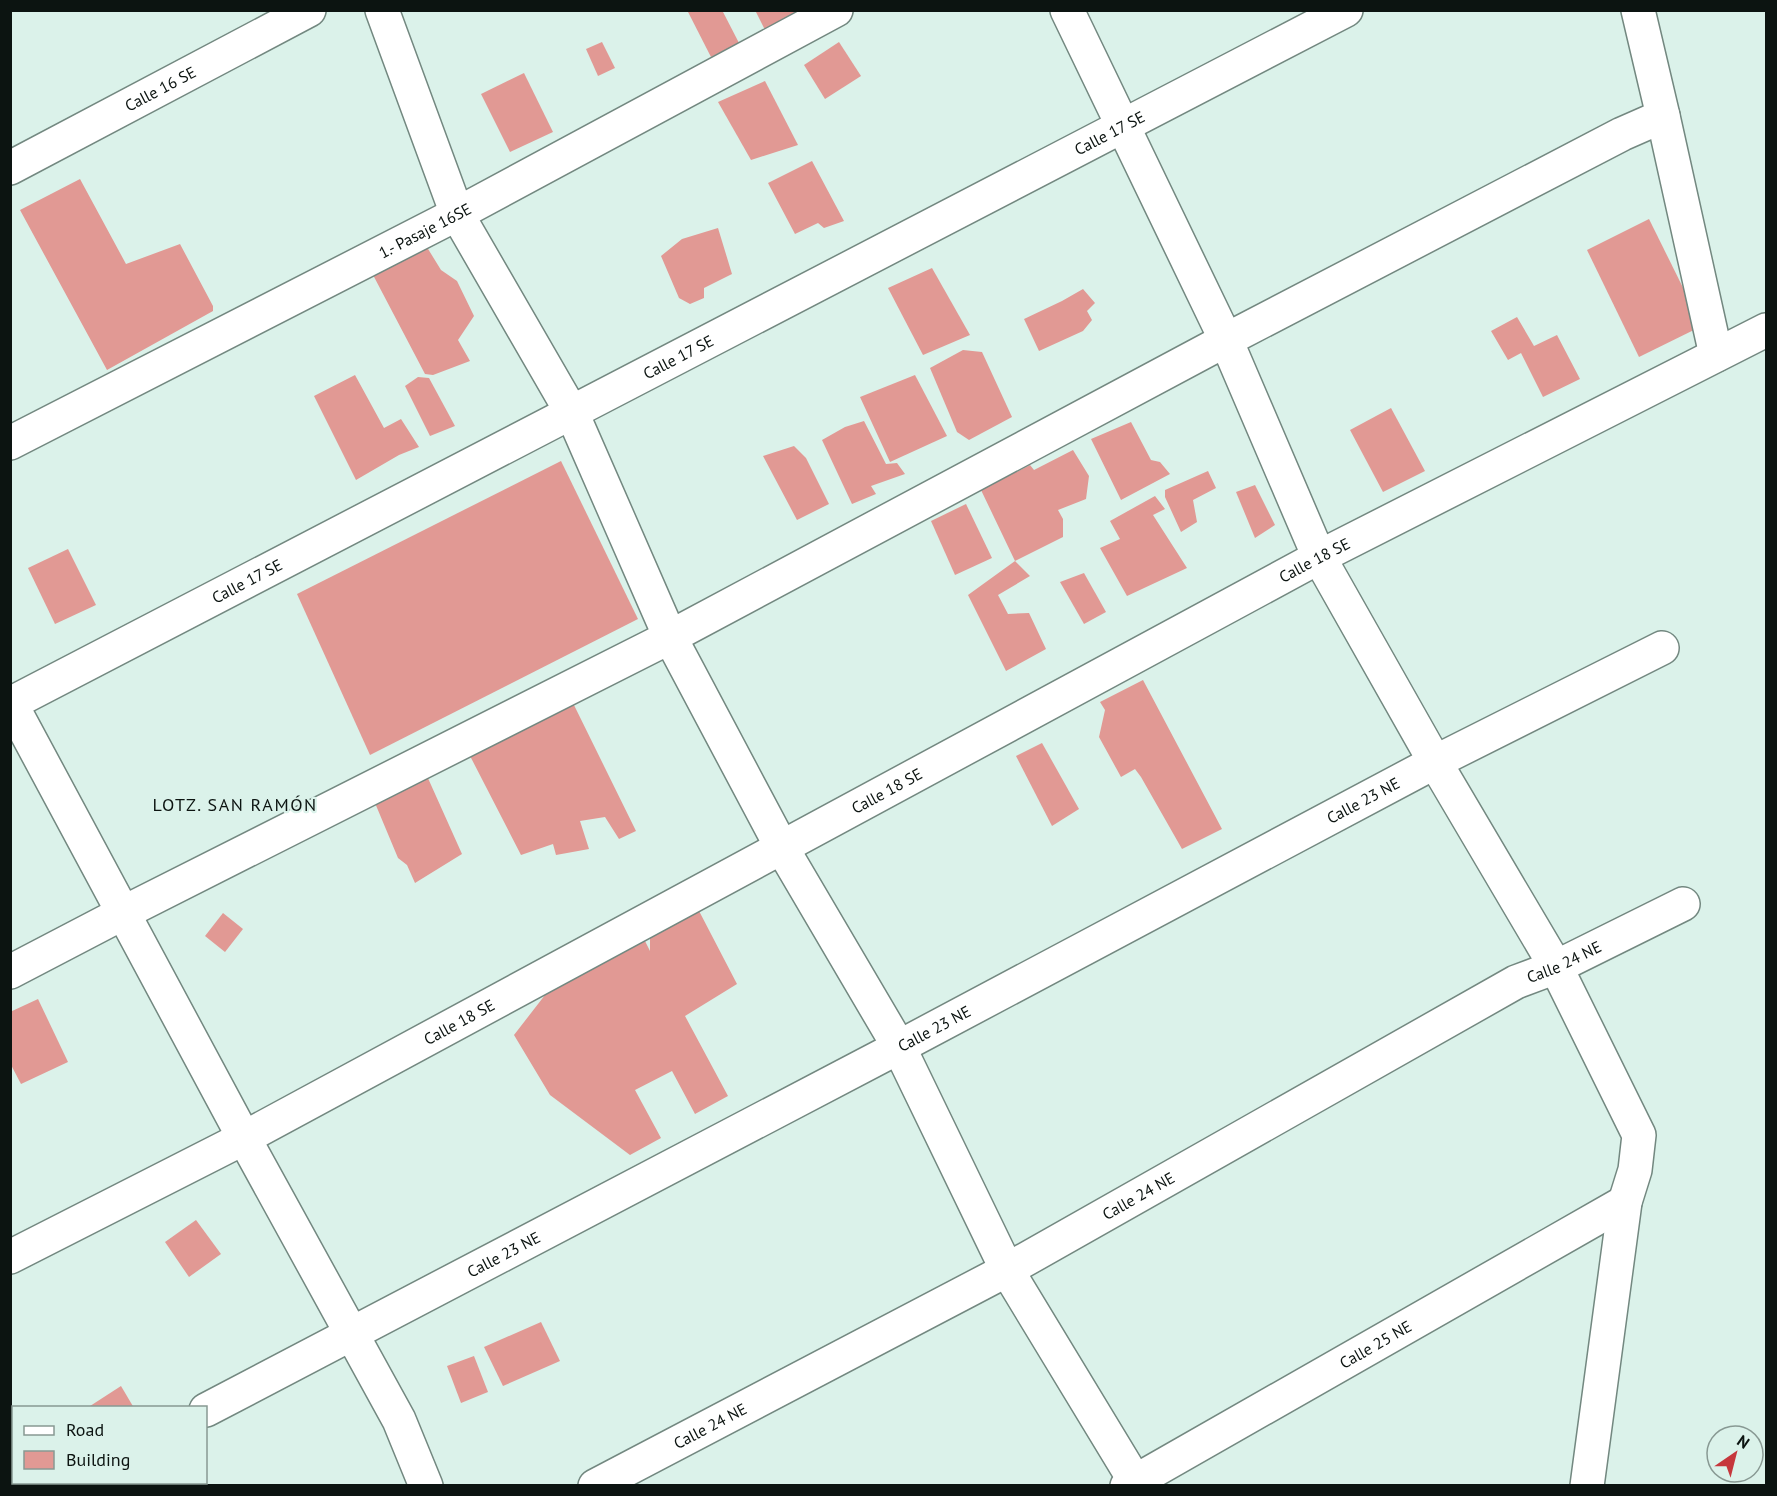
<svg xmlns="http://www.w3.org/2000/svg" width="1777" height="1496" font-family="'PT Sans',sans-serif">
	<rect width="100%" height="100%" fill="#dbf2ea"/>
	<g fill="#e19994">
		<path d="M687 10H722L739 43 711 57Z"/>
		<path d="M755 10H808L765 30Z"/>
		<path d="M602 42 615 68 598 76 586 49Z"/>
		<path d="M839 42 861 76 825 99 804 65Z"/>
		<path d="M524 73 553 132 510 152 481 94Z"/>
		<path d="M765 81 798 145 751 160 718 102Z"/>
		<path d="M812 161 844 221 824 228 818 223 795 234 768 183Z"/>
		<path d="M80 179 126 264 180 244 213 306V311L107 370 20 210Z"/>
		<path d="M1649 219 1702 326 1639 357 1587 250Z"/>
		<path d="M718 228 732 274 704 288V298L690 304 679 298 661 256 682 239Z"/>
		<path d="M425 244 441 270 457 281 474 316 458 340 470 361 433 375 425 374 372 273Z"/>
		<path d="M932 268 970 335 923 355 888 288Z"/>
		<path d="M1083 289 1095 303 1087 311 1092 320 1083 331 1039 351 1024 319 1062 301Z"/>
		<path d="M1517 317 1534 346 1557 335 1580 379 1543 397 1521 353 1508 360 1491 331Z"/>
		<path d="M963 350 982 352 1012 417 969 440 957 432 930 368Z"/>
		<path d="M355 375 384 428 401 419 419 447 399 455 356 480 314 396Z"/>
		<path d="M915 375 947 436 890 462 860 397Z"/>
		<path d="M418 377 429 378 455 426 430 436 405 386Z"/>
		<path d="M1391 408 1425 471 1383 492 1350 430Z"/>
		<path d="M864 421 886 464 897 463 905 474 871 486 876 494 852 504 822 440 845 427Z"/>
		<path d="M1131 422 1151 460 1160 462 1170 474 1121 500 1091 439Z"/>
		<path d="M794 446 806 458 829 504 797 520 763 456Z"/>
		<path d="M1073 450 1089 476 1086 499 1058 510 1063 519V537L1015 561 981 490 1030 465 1034 470Z"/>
		<path d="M561 461 638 619 370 755 297 594Z"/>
		<path d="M1208 471 1216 488 1193 500 1197 522 1181 532 1165 497V490Z"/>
		<path d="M1255 485 1275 525 1255 538 1236 492Z"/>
		<path d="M1155 496 1165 509 1153 515 1187 568 1127 596 1100 548 1120 539 1110 521Z"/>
		<path d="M966 504 992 558 955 575 931 521Z"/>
		<path d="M68 549 96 605 55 624 28 568Z"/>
		<path d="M1015 561 1030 576 998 595 1008 614 1029 613 1046 649 1006 671 968 595Z"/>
		<path d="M1084 573 1106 612 1084 624 1060 582Z"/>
		<path d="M1143 680 1222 829 1182 849 1141 777 1135 769 1121 777 1099 737 1105 710 1100 702Z"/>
		<path d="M572 701 636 831 619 839 605 817 580 821 589 849 556 855 553 844 521 855 468 752Z"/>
		<path d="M1042 743 1079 809 1052 826 1016 756Z"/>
		<path d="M427 776 462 854 415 883 407 865 398 858 375 803Z"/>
		<path d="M698 909 737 984 685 1016 728 1096 695 1114 672 1071 635 1090 661 1138 630 1155 550 1095 514 1035 545 995 645 941 650 951V932Z"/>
		<path d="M223 913 243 929 225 952 205 936Z"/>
		<path d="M38 999 68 1062 21 1084 10 1063V1012Z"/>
		<path d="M196 1220 221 1254 189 1277 165 1242Z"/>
		<path d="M541 1322 560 1361 503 1386 484 1347Z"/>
		<path d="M474 1356 488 1392 461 1403 447 1366Z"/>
		<path d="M121 1386 134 1408H87Z"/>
	</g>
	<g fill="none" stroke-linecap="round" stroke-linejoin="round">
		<defs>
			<g id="minor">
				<path d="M382 10 457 214 572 413 670 637 782 848 899 1047 1007 1270 1138 1486"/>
				<path d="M1067 10 1226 340 1319 557 1435 762 1556 967 1639 1135 1635 1170 1625 1202 1587 1486"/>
				<path d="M1638 10 1663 116 1716 355"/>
				<path id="s1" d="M10 168 309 10"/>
				<path id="s2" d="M10 443 457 214 836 10"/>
				<path d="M10 702 244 1138 399 1420 426 1486"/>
				<path id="s3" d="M10 704 1346 10"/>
				<path d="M10 972 123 913 670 637 1226 340 1622 134 1663 116"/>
				<path id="s4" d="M10 1257 244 1138 1319 557 1766 330"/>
				<path id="s5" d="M206 1410 899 1047 1435 762 1662 648"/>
				<path d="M62 1486 67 1482"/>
				<path id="s6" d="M595 1486 1007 1270 1516 982 1556 967 1683 904"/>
				<path id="s7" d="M1127 1486 1625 1202"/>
			</g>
		</defs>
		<use href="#minor" stroke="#738880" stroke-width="36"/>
		<use href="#minor" stroke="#fff" stroke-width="33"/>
	</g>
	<g text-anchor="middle" stroke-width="4.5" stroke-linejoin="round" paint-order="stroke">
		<g font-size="16" fill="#0c1411" stroke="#dbf2ea">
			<text dy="6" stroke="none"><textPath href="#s1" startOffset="170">Calle 16 SE</textPath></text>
			<text dy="6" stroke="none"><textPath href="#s3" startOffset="1239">Calle 17 SE</textPath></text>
			<text dy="6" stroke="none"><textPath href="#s2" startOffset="466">1.- Pasaje 16SE</textPath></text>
			<text dy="6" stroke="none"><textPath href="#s3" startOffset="753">Calle 17 SE</textPath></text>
			<text dy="6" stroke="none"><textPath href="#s4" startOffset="1479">Calle 18 SE</textPath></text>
			<text dy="6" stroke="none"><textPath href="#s3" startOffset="267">Calle 17 SE</textPath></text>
			<text dy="6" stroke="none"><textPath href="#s4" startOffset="993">Calle 18 SE</textPath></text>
			<text dy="6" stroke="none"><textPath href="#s5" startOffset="1308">Calle 23 NE</textPath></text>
			<text dy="6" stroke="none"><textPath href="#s6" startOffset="1102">Calle 24 NE</textPath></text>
			<text dy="6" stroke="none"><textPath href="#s4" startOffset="507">Calle 18 SE</textPath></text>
			<text dy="6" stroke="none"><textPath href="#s5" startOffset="822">Calle 23 NE</textPath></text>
			<text dy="6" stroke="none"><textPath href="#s6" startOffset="616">Calle 24 NE</textPath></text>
			<text dy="6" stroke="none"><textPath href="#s5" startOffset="336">Calle 23 NE</textPath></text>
			<text dy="6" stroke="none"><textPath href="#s7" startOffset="286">Calle 25 NE</textPath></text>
			<text dy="6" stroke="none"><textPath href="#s6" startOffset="130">Calle 24 NE</textPath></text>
		</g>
		<g font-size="18" letter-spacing="1.5" fill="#0c1411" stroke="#dbf2ea">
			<text x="235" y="811">LOTZ. SAN RAMÓN</text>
		</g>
	</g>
	<rect width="1777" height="1496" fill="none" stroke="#0c1411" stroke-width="24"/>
	<rect x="12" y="1406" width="195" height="78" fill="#dbf2ea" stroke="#889993" stroke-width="1.5"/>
	<rect x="24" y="1426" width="30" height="9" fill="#ffffff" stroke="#889993" stroke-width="1.5"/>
	<text x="66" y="1436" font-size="18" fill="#0c1411">Road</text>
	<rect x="24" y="1451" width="30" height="18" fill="#e19994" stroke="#889993" stroke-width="1.5"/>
	<text x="66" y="1466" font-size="18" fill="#0c1411">Building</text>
	<g transform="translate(1735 1454) rotate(35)"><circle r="28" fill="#dbf2ea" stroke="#889993" stroke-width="1.5"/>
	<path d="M0-4.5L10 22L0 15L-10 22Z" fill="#c6373c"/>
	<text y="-9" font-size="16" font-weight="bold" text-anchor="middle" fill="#0c1411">N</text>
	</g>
</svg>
